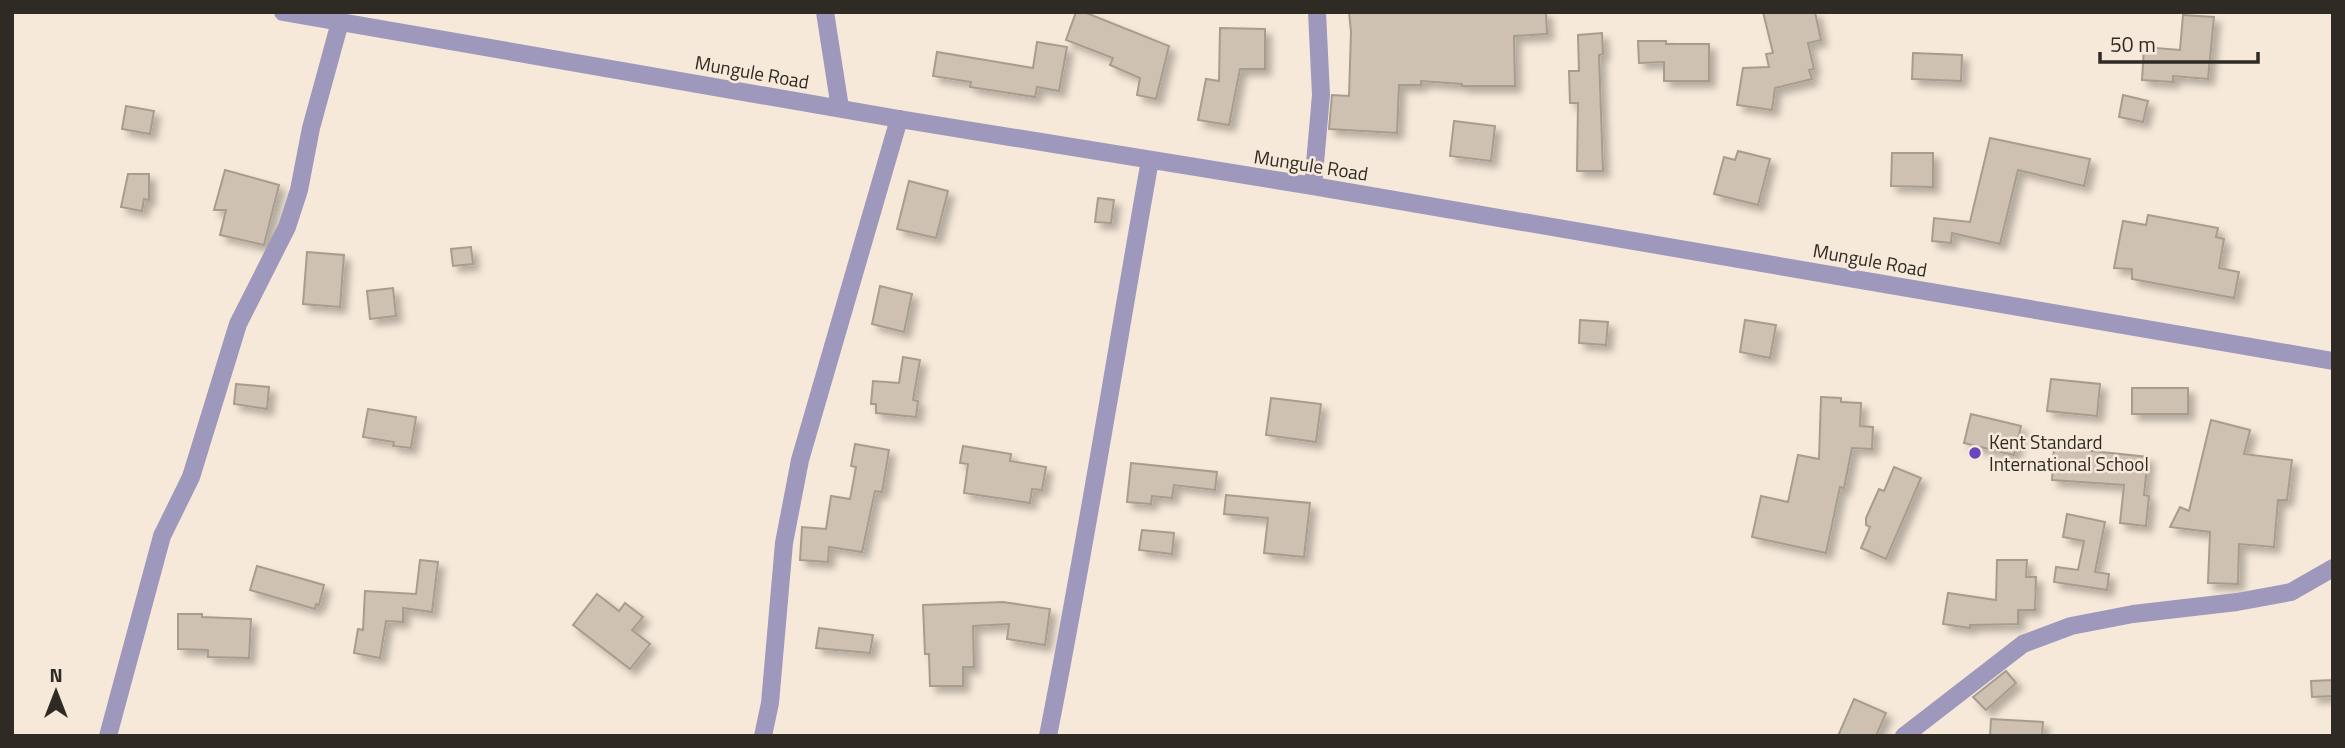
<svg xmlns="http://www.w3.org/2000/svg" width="2345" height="748" font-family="'Titillium Web',sans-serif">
	<defs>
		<filter id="shadow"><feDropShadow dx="6" dy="6" stdDeviation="3.5" flood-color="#0004"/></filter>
	</defs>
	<rect width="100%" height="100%" fill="#f6e9d9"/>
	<g fill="#cec1b2" stroke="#a89c8d" stroke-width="2" filter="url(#shadow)">
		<path d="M1076 12H1084L1169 46 1156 99 1137 95 1140 78 1110 65 1113 58 1066 40Z"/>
		<path d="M1349 12H1546L1547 34 1514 36 1515 86H1462V84L1421 81V85H1399L1397 133 1329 129 1332 95 1349 96 1351 32Z"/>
		<path d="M1763 12H1815L1821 40 1808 43 1814 69 1809 70 1812 79 1775 88 1772 110 1737 105 1743 68 1769 67 1766 54 1773 53Z"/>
		<path d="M2183 15 2214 17 2208 79 2173 76V82L2142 80 2144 47 2180 50Z"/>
		<path d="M1220 28 1265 29V69H1240L1229 125 1198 120 1206 79 1219 81Z"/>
		<path d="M1602 33 1603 54 1599 55 1603 171H1577L1578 103H1570L1569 71H1579L1578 35Z"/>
		<path d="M1638 41H1666V44H1709V81H1664V62L1639 63Z"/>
		<path d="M1037 42 1067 47 1059 91 1037 87 1035 97 970 87 971 82 933 76 937 52 1033 68Z"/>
		<path d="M1913 53 1962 55 1961 81 1912 79Z"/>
		<path d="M2123 95 2148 101 2143 122 2119 117Z"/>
		<path d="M126 106 154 111 150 134 122 129Z"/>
		<path d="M1454 121 1495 126 1491 161 1450 156Z"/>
		<path d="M1990 138 2090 159 2084 186 2018 170 2000 244 1952 233 1951 243 1932 241 1934 218 1970 222Z"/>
		<path d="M1738 151 1770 159 1758 205 1714 194 1724 157 1735 160Z"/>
		<path d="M1892 153H1933V187L1891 186Z"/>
		<path d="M225 170 279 185 264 245 220 235 226 210H214Z"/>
		<path d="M128 174H149V200L144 199 142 211 121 207Z"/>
		<path d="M909 181 948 191 936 238 897 229Z"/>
		<path d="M1098 198 1114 200 1111 223 1095 222Z"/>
		<path d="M2148 215 2218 228 2216 237 2224 239 2219 268 2239 272 2234 298 2132 279V269L2114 268 2123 221 2146 225Z"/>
		<path d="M471 247 473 264 453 266 451 249Z"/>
		<path d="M307 252 344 255 340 307 303 304Z"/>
		<path d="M880 286 912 294 904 332 872 324Z"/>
		<path d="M393 288 396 316 370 319 367 291Z"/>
		<path d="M1580 320 1608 322 1606 345 1579 343Z"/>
		<path d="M1745 320 1776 325 1770 358 1740 352Z"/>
		<path d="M903 357 920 360 913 400 918 401 916 417 876 413V404H871L873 381 899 383Z"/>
		<path d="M2051 379 2100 384 2097 416 2047 411Z"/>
		<path d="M236 384 269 387 267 409 234 404Z"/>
		<rect x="2132" y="388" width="56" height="26"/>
		<path d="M1821 397 1841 398V402L1861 403 1860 426 1873 427 1872 449 1852 448 1844 488 1840 487 1826 553 1752 537 1761 496 1788 502 1798 455 1819 459Z"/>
		<path d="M1271 398 1321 404 1316 442 1266 435Z"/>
		<path d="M368 409 416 417 411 448 393 446 394 442 363 437Z"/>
		<path d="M1971 414 2021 426 2014 455 1964 443Z"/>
		<path d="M2211 420 2250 430 2244 454 2292 460 2287 500H2278L2274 547 2239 544 2238 584 2208 583 2210 532 2170 527 2180 507 2189 511Z"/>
		<path d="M855 444 889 450 882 492 875 491 862 552 829 547 828 562 800 560 802 527 826 529 831 496 850 499 856 467 851 466Z"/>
		<path d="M963 446 1011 454 1010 461 1046 467 1042 490 1032 489 1030 503 964 493 968 464 960 463Z"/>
		<path d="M2054 447 2148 457 2144 495 2149 496 2146 526 2120 523 2124 485 2052 480Z"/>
		<path d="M1131 463 1217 472 1215 490 1174 485 1172 498 1152 496 1151 504 1127 502Z"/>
		<path d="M1894 467 1921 478 1886 559 1861 548 1870 527 1866 525V518L1879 489 1884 491Z"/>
		<path d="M1226 495 1310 503 1304 557 1264 553 1268 518 1224 514Z"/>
		<path d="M2067 514 2105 522 2095 572 2109 574 2107 590 2054 582 2056 567 2078 570 2084 541 2063 537Z"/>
		<path d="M1142 530 1174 533 1172 554 1139 550Z"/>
		<path d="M420 560 438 562 432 612 403 608V622L386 621 380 658 354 653 358 629 363 630 365 591 416 594Z"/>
		<path d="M1997 560H2027L2026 577H2036L2035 610H2018V624L1970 625V628L1943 624 1948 593 1996 600Z"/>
		<path d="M257 566 324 585 319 605 316 604 315 609 250 590Z"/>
		<path d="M597 594 619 611 625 603 643 617 632 630 650 644 630 669 573 625Z"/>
		<path d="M1003 602 1050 609 1045 645 1007 639 1009 624 973 626 974 667H963V686H930L929 654H925L923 605Z"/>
		<path d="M178 614H202V617L251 619 249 658 208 657V650L178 649Z"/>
		<path d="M819 628 873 635 870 653 816 648Z"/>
		<path d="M2006 671 2016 683 1986 710 1973 697Z"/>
		<path d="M2333 680V696L2312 697 2311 681Z"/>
		<path d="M1854 699 1886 713 1876 736H1838Z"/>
		<path d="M1991 719 2043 722 2042 736H1990Z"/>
	</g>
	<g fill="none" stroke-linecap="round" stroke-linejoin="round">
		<g stroke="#9f98bd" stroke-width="18">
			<path d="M283 12 899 119 1313 186 2333 361"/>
			<path d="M825 12 840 108"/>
			<path d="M1313 186 1321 95 1317 12"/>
			<path d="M108 736 162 536 191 477 238 324 287 227 299 190 311 128 340 22"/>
			<path d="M763 736 770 703 784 543 800 460 899 119"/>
			<path d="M1048 736C1086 544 1116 352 1150 160"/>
			<path d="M1904 736 2023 644 2071 626 2133 614 2237 602 2291 592 2333 568"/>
		</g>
	</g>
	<circle fill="#6b45bd" stroke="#f6e9d9" stroke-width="2.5" cx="1975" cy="453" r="7"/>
	<g text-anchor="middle" stroke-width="5" stroke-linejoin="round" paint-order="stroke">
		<g font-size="19" fill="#2f2a24" stroke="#f6e9d9">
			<text transform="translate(752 72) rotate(10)" y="7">Mungule Road</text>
			<text transform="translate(1311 165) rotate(9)" y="7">Mungule Road</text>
			<text transform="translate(1870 260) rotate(10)" y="7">Mungule Road</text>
		</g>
		<g font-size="19" fill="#2f2a24" stroke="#f6e9d9" text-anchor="start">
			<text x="1989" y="449">Kent Standard<tspan x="1989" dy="22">International School</tspan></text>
		</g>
	</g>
	<rect width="2345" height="748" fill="none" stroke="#2f2a24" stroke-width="28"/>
	<g transform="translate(56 692)" stroke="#f6e9d9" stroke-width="5" paint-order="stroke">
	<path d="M0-5L12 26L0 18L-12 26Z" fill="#2f2a24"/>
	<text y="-10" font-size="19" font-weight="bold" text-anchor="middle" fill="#2f2a24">N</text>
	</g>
	<path d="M2100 52v10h158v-10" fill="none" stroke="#2f2a24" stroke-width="3.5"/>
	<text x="2110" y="52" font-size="21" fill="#2f2a24" stroke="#f6e9d9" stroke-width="5" paint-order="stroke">50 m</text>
</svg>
